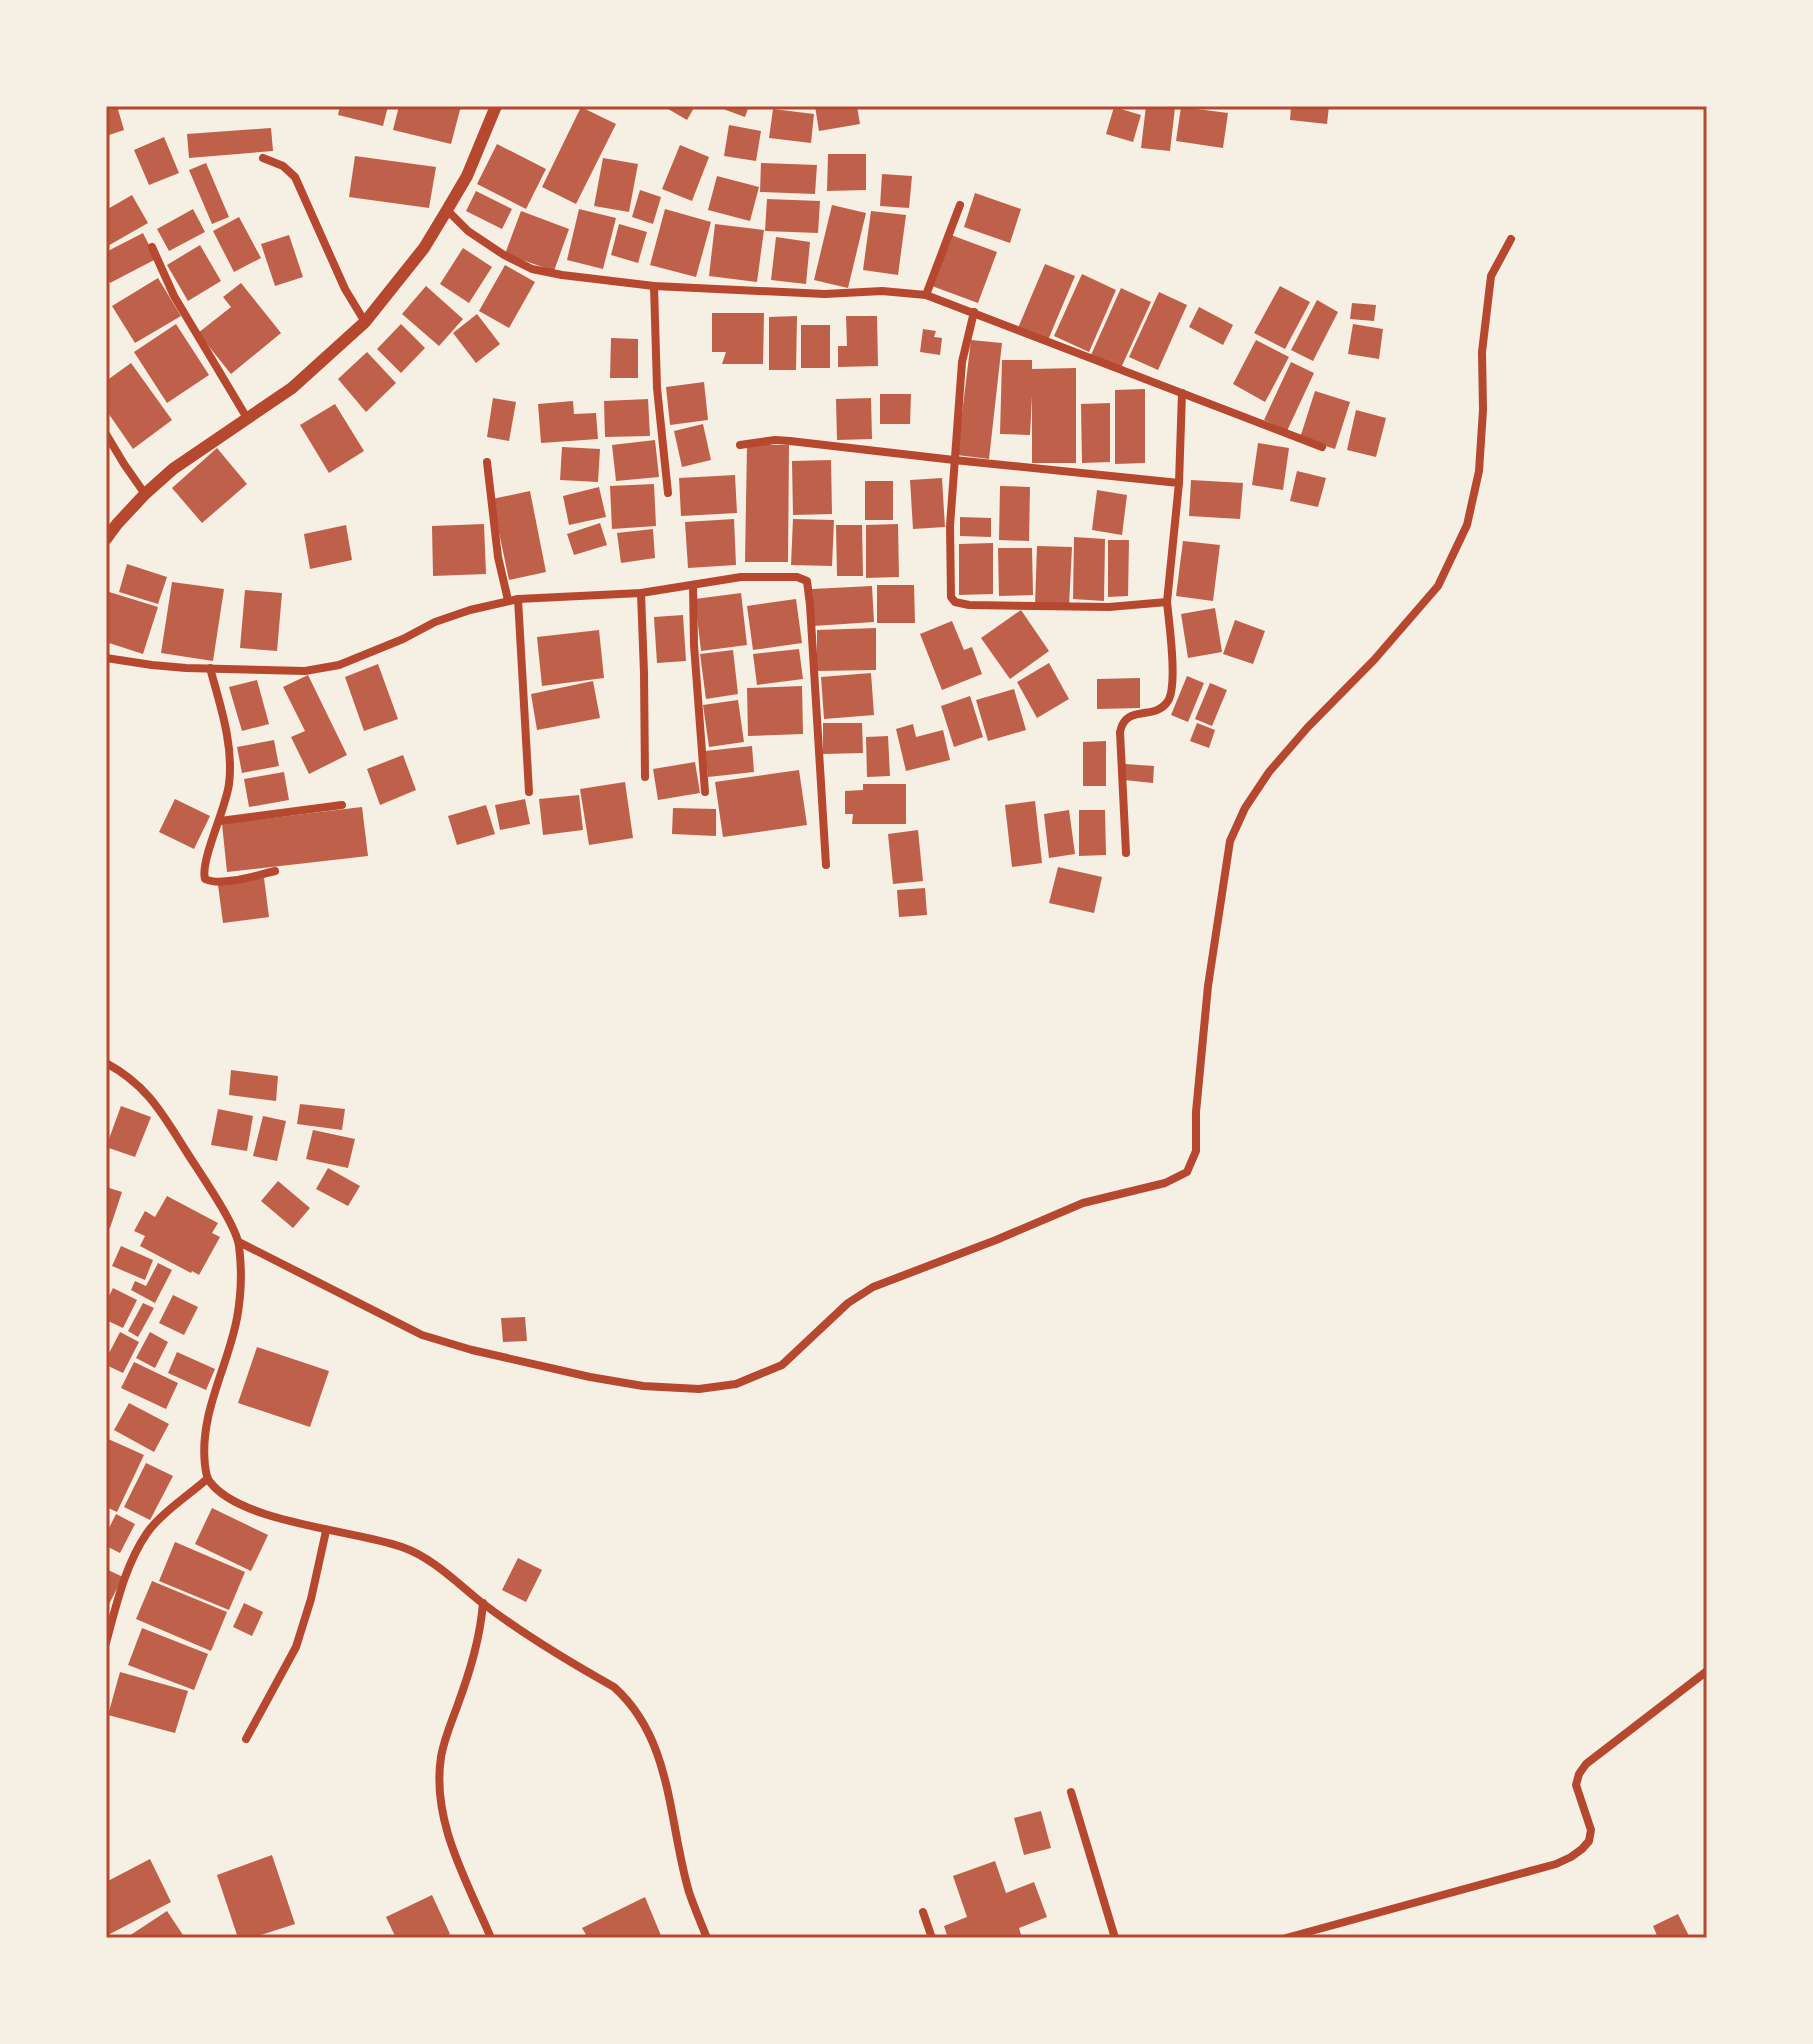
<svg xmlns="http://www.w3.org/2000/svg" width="1813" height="2044" font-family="'Golos Text',sans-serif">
	<rect width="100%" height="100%" fill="#f6efe4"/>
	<g fill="#bf614a">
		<path d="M117 106 124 130 106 136V107Z"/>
		<path d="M340 106H388L383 126 338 115Z"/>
		<path d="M399 106H461L451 144 393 130Z"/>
		<path d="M663 106H695L687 120Z"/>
		<path d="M715 106H749L745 117Z"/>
		<path d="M815 106H857L860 124 819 131Z"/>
		<path d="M1146 106 1175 108 1170 151 1141 148Z"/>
		<path d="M1291 106H1329L1327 124 1290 120Z"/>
		<path d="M581 107 616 124 576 204 542 187Z"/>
		<path d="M1114 107 1141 115 1133 142 1106 134Z"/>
		<path d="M1181 107 1228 113 1223 148 1176 141Z"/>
		<path d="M773 109 814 114 811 143 769 138Z"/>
		<path d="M729 125 761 131 756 161 724 156Z"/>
		<path d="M271 128 273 151 189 158 187 134Z"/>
		<path d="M164 137 179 173 149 185 134 150Z"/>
		<path d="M497 144 546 169 526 209 477 184Z"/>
		<path d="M680 145 709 157 692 201 662 189Z"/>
		<path d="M828 154H866V190L827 191Z"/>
		<path d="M355 156 436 167 429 208 349 197Z"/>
		<path d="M603 158 638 164 629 212 594 206Z"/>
		<path d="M206 163 229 217 212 224 189 170Z"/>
		<path d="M761 163 817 165 815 194 760 192Z"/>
		<path d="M882 174 912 176 909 208 880 206Z"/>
		<path d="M717 176 759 187 750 221 708 210Z"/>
		<path d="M640 190 661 197 653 224 632 217Z"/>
		<path d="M476 191 512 209 502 229 466 211Z"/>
		<path d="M975 193 1021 209 1010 243 964 227Z"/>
		<path d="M132 195 148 223 106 247V210Z"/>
		<path d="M767 199 820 201 818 233 765 231Z"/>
		<path d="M832 205 866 213 848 288 814 280Z"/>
		<path d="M193 209 205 232 169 251 157 229Z"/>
		<path d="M579 209 616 218 603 269 567 260Z"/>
		<path d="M665 209 711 222 696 277 650 265Z"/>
		<path d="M521 211 569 229 554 271 505 254Z"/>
		<path d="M871 211 906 215 898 275 863 270Z"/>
		<path d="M239 217 261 258 234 272 213 231Z"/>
		<path d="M619 224 647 232 638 263 611 255Z"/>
		<path d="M715 224 764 230 757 282 709 276Z"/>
		<path d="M143 233 156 259 110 283 106 274V252Z"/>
		<path d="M289 235 303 277 275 286 261 244Z"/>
		<path d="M951 235 997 252 978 303 932 286Z"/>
		<path d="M776 237 810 242 806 284 771 280Z"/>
		<path d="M200 245 221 281 188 301 167 265Z"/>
		<path d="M463 248 492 267 469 303 440 284Z"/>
		<path d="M1045 264 1075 276 1048 340 1018 328Z"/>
		<path d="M505 265 535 282 509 328 479 311Z"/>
		<path d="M1082 274 1116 290 1089 352 1054 336Z"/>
		<path d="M158 278 181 316 135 343 112 306Z"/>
		<path d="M241 283 281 333 231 374 198 333 231 307 223 297Z"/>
		<path d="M426 286 463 319 439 346 402 314Z"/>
		<path d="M1280 286 1310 302 1285 349 1254 333Z"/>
		<path d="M1121 288 1151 302 1121 368 1091 355Z"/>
		<path d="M1159 292 1187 305 1158 370 1129 357Z"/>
		<path d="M1317 300 1338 312 1313 361 1291 350Z"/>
		<path d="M1352 303 1376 305 1374 321 1350 319Z"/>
		<path d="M1199 307 1233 325 1223 345 1189 327Z"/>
		<path d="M712 313H764L763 364H722L726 352H712Z"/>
		<path d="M477 314 500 344 476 363 453 333Z"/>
		<path d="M797 316 796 370H769V317Z"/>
		<path d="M846 316H877L878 366 838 367V346H847Z"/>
		<path d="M176 324 209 375 167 403 134 352Z"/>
		<path d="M401 324 425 348 401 373 377 349Z"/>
		<path d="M1353 324 1383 329 1379 359 1348 354Z"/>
		<rect x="801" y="325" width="29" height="43"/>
		<path d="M923 329 936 331 934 337 942 338 940 355 920 352Z"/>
		<path d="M611 338 638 339V378H610Z"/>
		<path d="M971 340 1002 343 989 459 957 455Z"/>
		<path d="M1256 340 1289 357 1265 402 1233 384Z"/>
		<path d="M367 352 396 383 366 412 338 379Z"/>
		<path d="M1002 360H1032V369L1076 368V463H1032V396L1030 435 1000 434Z"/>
		<path d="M1291 362 1314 373 1287 431 1264 420Z"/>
		<path d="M131 363 172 420 133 449 106 410V381Z"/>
		<path d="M704 382 708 420 670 425 666 387Z"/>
		<path d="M1145 389V463L1115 464V390Z"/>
		<path d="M1315 391 1350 402 1335 449 1300 438Z"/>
		<path d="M880 394H911L910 424H880Z"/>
		<path d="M493 398 516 402 509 441 487 437Z"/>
		<path d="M871 398 872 439 837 440 836 399Z"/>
		<path d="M648 399 650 436 605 437 604 401Z"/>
		<path d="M573 401 574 414 596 413 598 439 541 443 538 404Z"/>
		<path d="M1110 403V462L1082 463 1081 404Z"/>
		<path d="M335 404 364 451 329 473 300 425Z"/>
		<path d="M1356 410 1386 418 1376 457 1347 450Z"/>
		<path d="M703 424 711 460 682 467 674 431Z"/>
		<path d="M655 440 659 477 616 481 612 445Z"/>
		<path d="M1258 443 1289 448 1283 490 1252 485Z"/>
		<path d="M747 445H789L788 562H745Z"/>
		<path d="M562 447 600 449 598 482 560 480Z"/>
		<path d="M217 448 247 484 202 523 172 488Z"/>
		<path d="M831 460 832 514 793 515 792 461Z"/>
		<path d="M1297 471 1326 478 1318 507 1290 501Z"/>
		<path d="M735 475 737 513 681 516 679 478Z"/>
		<path d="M942 478 945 527 913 529 910 480Z"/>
		<path d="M1191 480 1243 483 1240 519 1189 516Z"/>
		<rect x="865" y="481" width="28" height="39"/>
		<path d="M654 484 656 526 612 529 610 486Z"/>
		<path d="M1000 486 1030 487 1029 541 999 540Z"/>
		<path d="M599 487 606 517 569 525 563 496Z"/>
		<path d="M1097 490 1127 495 1122 535 1092 530Z"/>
		<path d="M530 491 546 572 509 580 492 499Z"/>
		<path d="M960 517 991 518V537L960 536Z"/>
		<path d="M734 519 736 565 688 568 685 522Z"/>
		<path d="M793 519 834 520 832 566 791 565Z"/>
		<path d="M600 523 607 545 574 555 567 534Z"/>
		<path d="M484 524 486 574 433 576 432 526Z"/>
		<path d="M898 524 899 577 866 578V525Z"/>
		<path d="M346 525 352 560 310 569 304 534Z"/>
		<path d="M836 525H862L863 576H837Z"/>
		<path d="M653 529 655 558 621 563 617 533Z"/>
		<path d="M1074 537 1105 539 1104 601 1073 599Z"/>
		<path d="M1108 540H1129L1128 596 1108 597Z"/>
		<path d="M1183 541 1220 545 1213 601 1176 596Z"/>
		<path d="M993 543V594L959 595V544Z"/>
		<path d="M1037 546 1072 547 1069 606 1035 605Z"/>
		<path d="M998 548H1032L1033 595 999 596Z"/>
		<path d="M127 564 167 577 158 604 119 592Z"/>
		<path d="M172 582 224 589 213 661 161 653Z"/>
		<path d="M877 585H914L915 623H877Z"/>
		<path d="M872 586 874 622 813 626 812 589Z"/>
		<path d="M245 590 282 593 277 651 240 648Z"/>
		<path d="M106 591 158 607 143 654 106 642Z"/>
		<path d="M741 593 747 645 701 651 695 599Z"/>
		<path d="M796 599 802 643 753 650 747 606Z"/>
		<path d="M1215 608 1222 652 1188 658 1181 614Z"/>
		<path d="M1021 610 1049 651 1010 679 981 638Z"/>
		<path d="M683 615 686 661 657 663 654 617Z"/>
		<path d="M1235 620 1265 631 1253 664 1223 654Z"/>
		<path d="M952 621 964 650 972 647 982 674 942 690 920 634Z"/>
		<path d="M876 628V670L817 671V630Z"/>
		<path d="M599 630 604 678 542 686 537 637Z"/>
		<path d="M799 649 803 679 757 685 753 654Z"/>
		<path d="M733 650 738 694 706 699 700 654Z"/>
		<path d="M1049 663 1069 699 1037 718 1017 682Z"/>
		<path d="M378 664 398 719 364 731 345 677Z"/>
		<path d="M871 673 874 715 824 719 821 677Z"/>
		<path d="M308 675 347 755 309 774 291 737 305 731 283 687Z"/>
		<path d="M1187 676 1204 683 1188 722 1171 715Z"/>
		<path d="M1140 678V708L1097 709V679Z"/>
		<path d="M257 680 269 724 242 731 229 687Z"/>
		<path d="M593 681 600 718 537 730 531 694Z"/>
		<path d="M1210 683 1227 690 1212 726 1195 719Z"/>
		<path d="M802 686 803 734 748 736 747 688Z"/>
		<path d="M1014 689 1026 730 988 741 976 700Z"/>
		<path d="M970 696 983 737 954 747 941 706Z"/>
		<path d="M738 700 744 742 709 747 703 705Z"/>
		<path d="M823 723H862L863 753 823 754Z"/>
		<path d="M1197 723 1215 730 1209 748 1190 741Z"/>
		<path d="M913 724 916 737 943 730 950 760 906 771 896 729Z"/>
		<path d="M888 736 890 776 867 777 866 737Z"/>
		<path d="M274 740 279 766 242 773 237 747Z"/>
		<path d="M1106 741V786H1083V742Z"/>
		<path d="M752 746 754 772 708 777 705 751Z"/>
		<path d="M403 755 416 790 380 805 367 769Z"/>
		<path d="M695 762 700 793 658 800 653 769Z"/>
		<path d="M1125 764 1154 766 1153 783 1124 780Z"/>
		<path d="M799 770 807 825 723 837 715 782Z"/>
		<path d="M284 772 289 800 249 807 244 779Z"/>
		<path d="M625 782 633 838 589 845 580 789Z"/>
		<path d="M863 784H906V824H852L853 814H845V791L863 790Z"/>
		<path d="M579 795 583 830 543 835 539 799Z"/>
		<path d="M175 799 210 816 194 849 159 832Z"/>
		<path d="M525 799 530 824 500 830 495 805Z"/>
		<path d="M1035 801 1042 863 1012 867 1005 805Z"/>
		<path d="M486 805 495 834 457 845 448 816Z"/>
		<path d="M362 807 368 856 227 872 222 824Z"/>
		<path d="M673 808 716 809V836L672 834Z"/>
		<path d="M1069 810 1075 854 1049 858 1044 814Z"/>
		<path d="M1079 810H1105L1106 855 1079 856Z"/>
		<path d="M918 830 923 881 893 884 888 834Z"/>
		<path d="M1058 867 1102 877 1094 913 1049 903Z"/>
		<path d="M264 878 269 917 223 923 218 885Z"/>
		<path d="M925 888 927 915 899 917 897 890Z"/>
		<path d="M231 1070 278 1076 276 1101 229 1095Z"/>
		<path d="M300 1104 345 1109 342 1130 297 1124Z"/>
		<path d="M121 1106 151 1117 135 1157 106 1147Z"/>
		<path d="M218 1109 253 1116 247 1151 211 1145Z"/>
		<path d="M263 1116 286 1121 277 1161 253 1156Z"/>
		<path d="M313 1130 355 1139 348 1168 306 1159Z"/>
		<path d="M328 1168 360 1186 348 1206 316 1189Z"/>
		<path d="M278 1181 310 1208 293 1228 261 1201Z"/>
		<path d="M106 1187 122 1192 110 1228 106 1226Z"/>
		<path d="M167 1196 218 1223 212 1233 220 1237 199 1275 192 1271 191 1273 140 1246 145 1236 134 1231 145 1211 155 1217Z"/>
		<path d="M121 1246 153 1260 145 1280 112 1266Z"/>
		<path d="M158 1263 172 1270 155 1303 131 1290 135 1281 146 1286Z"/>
		<path d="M113 1288 137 1300 123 1328 106 1320V1302Z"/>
		<path d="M173 1295 198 1307 184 1335 159 1323Z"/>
		<path d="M143 1303 154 1308 138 1337 128 1331Z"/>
		<path d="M525 1317 527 1341 503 1342 501 1318Z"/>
		<path d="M120 1332 139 1342 123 1373 106 1365V1359Z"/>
		<path d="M150 1332 168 1342 155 1368 136 1358Z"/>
		<path d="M257 1347 329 1371 310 1427 238 1403Z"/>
		<path d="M177 1352 215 1369 206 1390 168 1373Z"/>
		<path d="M134 1362 178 1383 166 1409 121 1388Z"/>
		<path d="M129 1403 169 1424 154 1452 114 1430Z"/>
		<path d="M106 1438 144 1455 117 1512 106 1507Z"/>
		<path d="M146 1463 173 1476 150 1520 124 1507Z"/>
		<path d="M212 1508 268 1535 251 1571 195 1544Z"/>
		<path d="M116 1514 135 1524 120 1553 106 1546V1534Z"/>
		<path d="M175 1542 245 1572 229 1610 159 1581Z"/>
		<path d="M518 1558 542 1570 526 1602 502 1590Z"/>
		<path d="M106 1569 123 1577 106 1610Z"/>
		<path d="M152 1581 227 1612 211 1651 136 1619Z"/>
		<path d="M244 1603 263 1612 252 1636 233 1627Z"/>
		<path d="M142 1628 208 1654 194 1690 128 1665Z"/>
		<path d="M120 1672 188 1691 175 1733 108 1715Z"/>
		<path d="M1041 1811 1051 1848 1024 1855 1014 1818Z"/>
		<path d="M272 1855 295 1924 252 1938H238L217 1875Z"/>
		<path d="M150 1859 171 1902 108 1935 106 1930V1882Z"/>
		<path d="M995 1861 1006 1893 1034 1882 1047 1917 1019 1928 1022 1938H948L944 1926 967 1917 953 1876Z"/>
		<path d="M432 1895 450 1934 442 1938H396L386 1917Z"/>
		<path d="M645 1897 662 1938H588L582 1928Z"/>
		<path d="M167 1911 185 1938H126Z"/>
		<path d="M1678 1914 1690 1938H1658L1653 1926Z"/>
	</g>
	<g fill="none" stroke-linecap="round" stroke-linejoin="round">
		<g stroke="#b5482f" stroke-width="8">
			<path d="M263 158 283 166 295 177 345 289 365 322"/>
			<path d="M447 210 468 231 504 255 532 269 562 275 654 286 825 294 882 291 926 295 1322 447"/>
			<path d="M152 247 174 296 247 418"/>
			<path d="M654 286 657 388 668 493"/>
			<path d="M926 295 960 205"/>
			<path d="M974 312 962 362 950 526 951 597 955 602 969 605 1109 607 1167 602C1169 623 1178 685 1168 701 1154 722 1126 703 1120 732L1126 853"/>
			<path d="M106 434 124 464 145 494"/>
			<path d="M740 445 775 440 790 441 954 460 1179 483 1167 602"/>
			<path d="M487 462 498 557 508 600"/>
			<path d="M1179 483 1182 393"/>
			<path d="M693 586 694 645 705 792"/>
			<path d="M641 593 644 673 645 777"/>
			<path d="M518 599 529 792"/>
			<path d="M106 658 152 665 186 668 305 671 339 665 403 639 435 622 470 610 518 599 641 593 741 577H797L807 581 810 605 826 865"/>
			<path d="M210 668C220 705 234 745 229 784 226 809 200 860 205 879 221 887 258 875 275 871"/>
			<path d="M220 821 342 805"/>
			<path d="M106 1063C147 1085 162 1113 186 1151 199 1172 236 1224 239 1246 242 1269 241 1296 237 1318 228 1367 199 1413 205 1465 206 1472 206 1477 210 1482 241 1523 354 1530 402 1547 433 1558 456 1582 481 1602 520 1632 571 1663 614 1687 673 1740 668 1821 689 1892 694 1907 701 1923 707 1938"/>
			<path d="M239 1242 422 1335 472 1350 590 1377 643 1386 699 1389 736 1384 782 1365 848 1303 873 1287 996 1240 1083 1203 1165 1183 1187 1172 1196 1151V1112L1208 986 1230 841 1245 808 1269 772 1308 727 1374 660 1438 586 1467 525 1479 471 1483 410 1482 352 1491 276 1511 239"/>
			<path d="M483 1603C480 1639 470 1671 458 1704 452 1721 444 1739 441 1757 431 1821 467 1881 491 1938"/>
			<path d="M106 1643C116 1606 125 1565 147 1533 160 1514 189 1495 207 1479"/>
			<path d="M246 1739 296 1647 311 1599 326 1531"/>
			<path d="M1071 1792 1115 1938"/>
			<path d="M923 1912 932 1938"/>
			<path d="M1286 1938 1556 1864 1571 1857 1582 1849 1589 1841 1591 1830 1576 1785 1579 1774 1586 1764 1707 1671"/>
		</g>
		<path stroke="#b5482f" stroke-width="12" d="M106 539 117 524 145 494 173 469 292 388 365 322 424 248 447 210 467 176 496 106"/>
	</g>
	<rect width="1813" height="2044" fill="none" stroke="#f6efe4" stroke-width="216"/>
	<rect x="108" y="108" width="1597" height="1828" fill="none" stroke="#b5482f" stroke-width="3"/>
</svg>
